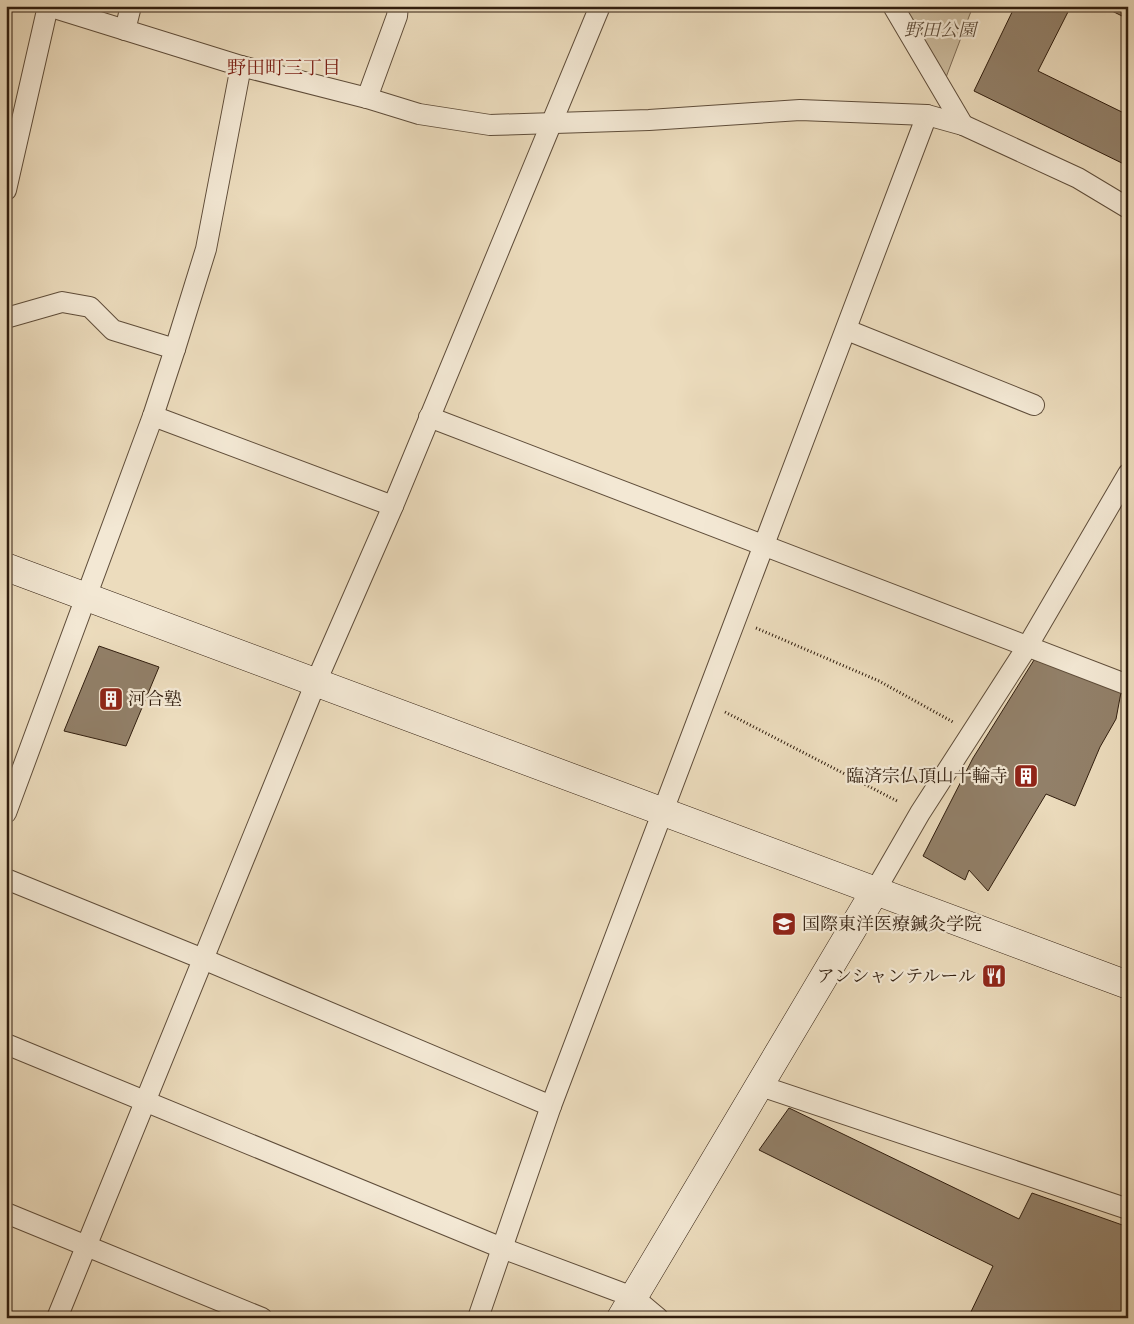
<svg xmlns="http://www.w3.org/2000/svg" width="1134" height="1324" font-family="'Old Standard TT','Noto Serif JP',serif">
	<rect width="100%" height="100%" fill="#ecdcbd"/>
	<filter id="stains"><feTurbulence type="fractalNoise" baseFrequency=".004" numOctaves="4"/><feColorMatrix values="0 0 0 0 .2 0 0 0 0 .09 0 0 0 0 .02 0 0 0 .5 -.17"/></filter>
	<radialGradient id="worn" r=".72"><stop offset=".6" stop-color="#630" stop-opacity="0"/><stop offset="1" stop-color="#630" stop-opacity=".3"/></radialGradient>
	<path fill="#ccbc9f" stroke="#7e6c56" d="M903 6H973L945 80Z"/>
	<g fill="#928069" stroke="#301d0e">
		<path d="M1015 6H1071L1038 71 1128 115V166L974 91Z"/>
		<path d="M1102 6H1128V19Z"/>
		<path d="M99 646 159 667 126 746 64 731Z"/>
		<path d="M1034 660 1122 687 1116 719 1100 747 1075 806 1046 794 988 891 969 870 965 880 923 856 973 758Z"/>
		<path d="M789 1108 1019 1219 1032 1193 1128 1227V1318H968L993 1266 759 1150Z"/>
	</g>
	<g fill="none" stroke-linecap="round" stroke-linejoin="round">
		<defs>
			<g id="street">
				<path d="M48 6 241 66 367 98 419 114 490 125 649 120 800 110 927 115 963 125 1078 178 1128 208"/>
				<path d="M893 6 963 125"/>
				<path d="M125 30 131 6"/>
				<path d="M367 98 397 16 398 6"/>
				<path d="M6 190 48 6"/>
				<path d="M6 318 62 302 90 307 113 330 175 349"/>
				<path d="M847 330 1034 405"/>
				<path d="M153 416 393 506"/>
				<path d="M429 417 1128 685"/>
				<path d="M6 813 153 416 175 349 206 249 241 66"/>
				<path d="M6 879 203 959 551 1106"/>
				<path d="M875 891 920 813 1027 647 1128 474"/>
				<path d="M6 1044 502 1248 633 1297 658 1318"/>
				<path d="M758 1085 1128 1209"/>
				<path d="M6 1213 262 1318"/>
				<path d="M57 1318 316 682 393 506 600 6"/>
				<path d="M478 1318 551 1106 927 115"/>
			</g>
			<g id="secondary">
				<path d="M6 567 1128 985"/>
				<path d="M621 1318 875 891"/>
			</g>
		</defs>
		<use href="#street" stroke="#5f4d3a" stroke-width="22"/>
		<use href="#secondary" stroke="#301d0e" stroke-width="29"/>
		<g stroke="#301d0e" stroke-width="3" stroke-dasharray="1 2.5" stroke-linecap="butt">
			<path d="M756 628 879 681 953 722"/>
			<path d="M725 712 899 802"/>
		</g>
		<use href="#street" stroke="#f3e8d4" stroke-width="20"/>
		<use href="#secondary" stroke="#f3e8d4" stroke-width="28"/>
	</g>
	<defs>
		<symbol id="building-square" viewBox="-11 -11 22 22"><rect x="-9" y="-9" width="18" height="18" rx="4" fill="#8f2418" stroke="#f3e8d4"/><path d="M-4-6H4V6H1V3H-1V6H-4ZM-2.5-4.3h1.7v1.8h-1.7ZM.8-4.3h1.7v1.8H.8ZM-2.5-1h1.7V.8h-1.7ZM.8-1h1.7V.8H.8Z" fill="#fff"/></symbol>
		<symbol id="school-square" viewBox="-11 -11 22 22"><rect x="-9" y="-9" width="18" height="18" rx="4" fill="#8f2418" stroke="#f3e8d4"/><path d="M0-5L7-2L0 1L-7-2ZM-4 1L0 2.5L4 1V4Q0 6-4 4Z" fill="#fff"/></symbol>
		<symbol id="restaurant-square" viewBox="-11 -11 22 22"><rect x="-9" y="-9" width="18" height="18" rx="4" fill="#8f2418" stroke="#f3e8d4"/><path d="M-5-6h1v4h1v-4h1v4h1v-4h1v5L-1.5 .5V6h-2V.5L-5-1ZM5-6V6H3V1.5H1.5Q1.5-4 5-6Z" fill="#fff"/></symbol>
	</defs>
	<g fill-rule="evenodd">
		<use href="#building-square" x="97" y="685" width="28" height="28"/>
		<use href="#building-square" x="1012" y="762" width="28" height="28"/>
		<use href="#school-square" x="770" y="910" width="28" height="28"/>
		<use href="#restaurant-square" x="980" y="962" width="28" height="28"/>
	</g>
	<g text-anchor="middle" stroke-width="4.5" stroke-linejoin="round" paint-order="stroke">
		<g font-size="18" font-style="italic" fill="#5f4d3a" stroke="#f3e8d4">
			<text x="940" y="36">野田公園</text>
		</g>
		<g font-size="18" fill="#301d0e" stroke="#f3e8d4" text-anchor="start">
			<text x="128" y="705">河合塾</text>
			<text x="1008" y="782" text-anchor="end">臨済宗仏頂山十輪寺</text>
			<text x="802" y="930">国際東洋医療鍼灸学院</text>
			<text x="976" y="982" text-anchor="end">アンシャンテルール</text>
		</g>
		<g font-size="19" fill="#7a1f14" stroke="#f3e8d4">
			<text x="284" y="74">野田町三丁目</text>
		</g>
	</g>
	<rect width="1134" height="1324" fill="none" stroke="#ecdcbd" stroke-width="25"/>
	<rect x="8" y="8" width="1119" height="1309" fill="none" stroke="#301d0e" stroke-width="2.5"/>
	<rect x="12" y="12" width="1109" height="1299" fill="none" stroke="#301d0e"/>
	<rect width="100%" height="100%" filter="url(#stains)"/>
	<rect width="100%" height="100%" fill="url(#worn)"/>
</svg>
